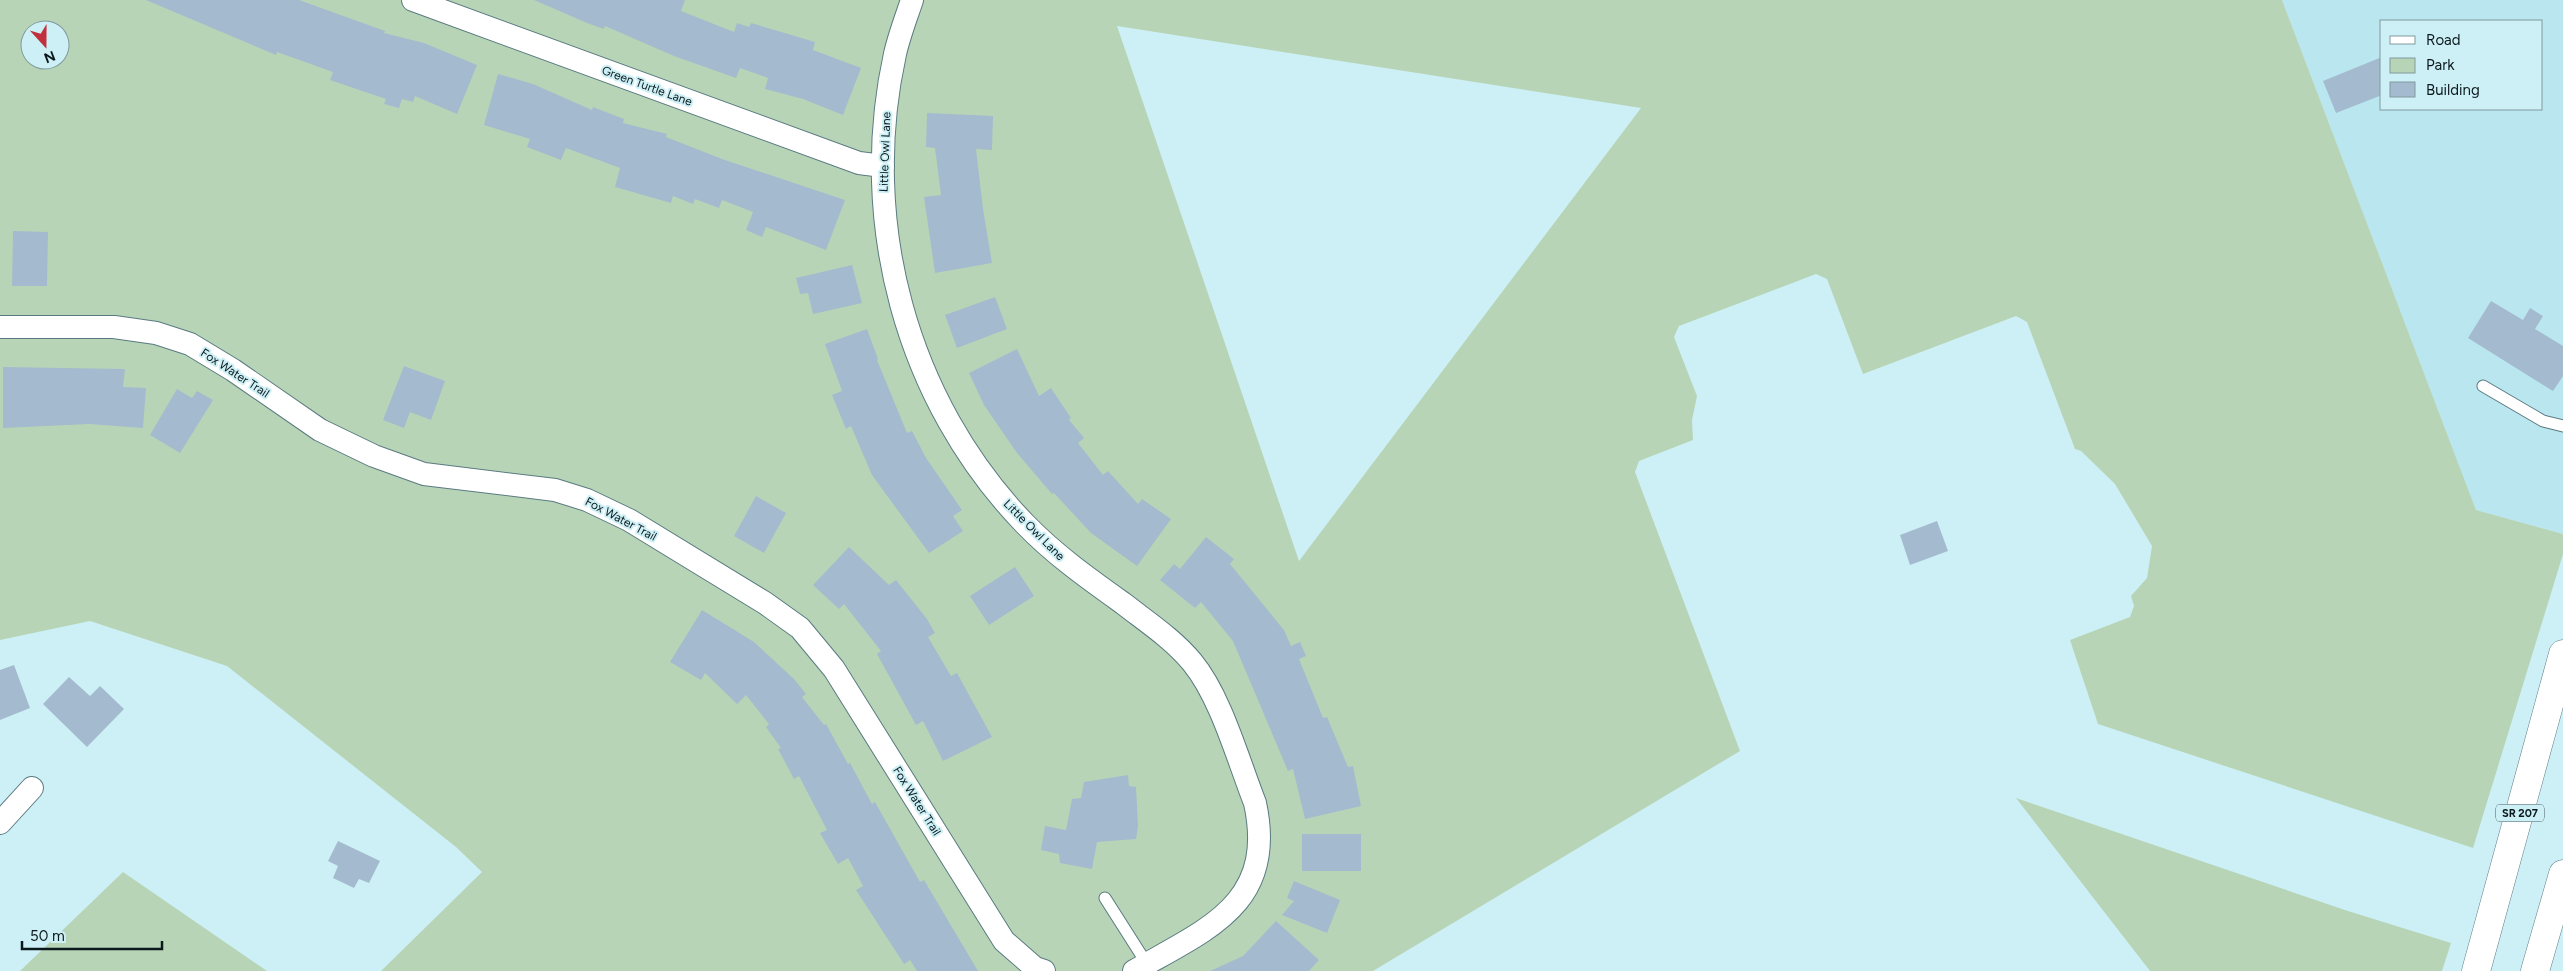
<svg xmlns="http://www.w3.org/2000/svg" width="2563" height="971" font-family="Figtree,sans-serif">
	<rect width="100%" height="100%" fill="#cdf0f7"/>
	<path fill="#bae6ef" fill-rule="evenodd" d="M2282 0H2563V534L2476 510ZM2382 21H2542V109H2382Z"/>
	<g fill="#b7d5b6" fill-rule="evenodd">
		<path d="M0 0H2282L2476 510 2563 534V554L2473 848 2098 724 2070 640 2130 617 2134 606 2131 596 2147 578 2152 546 2115 484 2081 451 2075 449 2027 322 2016 316 1863 374 1827 279 1816 274 1679 326 1674 337 1697 396 1692 420 1693 440 1639 461 1635 472 1740 751 1373 971H381L482 872 456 847 227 666 90 621 0 640ZM1117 26 1641 108 1299 561ZM30 30H60V60H30Z"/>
		<path d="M2016 798 2348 911 2451 943 2442 971H2150Z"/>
		<path d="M123 872 267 971H20Z"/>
	</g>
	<g fill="#a4bace">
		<path d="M146 0H299L385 31 384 33 424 43 477 65 457 114 415 96 413 102 402 99 399 108 384 104 386 99 330 80 333 72 277 52 276 55Z"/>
		<path d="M534 0H685L681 11 734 32 737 23 749 27 751 23 815 42 813 50 861 68 843 115 803 99 765 89 768 78 740 68 736 78 674 56 605 26 604 29 587 23Z"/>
		<path d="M2382 57V95L2336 113 2323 81Z"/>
		<path d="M498 74 533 84 592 110 593 107 624 119 623 123 667 134 666 137 722 159 845 200 826 250 766 227 762 237 746 230 753 212 722 200 719 208 695 199 693 204 673 196 671 203 615 187 620 168 566 148 561 160 527 147 530 139 484 125Z"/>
		<path d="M927 113 993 116 992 150 976 149 983 209 992 263 935 273 924 197 941 195 935 148 926 147Z"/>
		<path d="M13 231 48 232 47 286H12Z"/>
		<path d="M852 265 862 303 813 314 808 293 800 294 796 278Z"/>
		<path d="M995 297 1007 329 957 348 945 315Z"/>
		<path d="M2491 301 2523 320 2530 308 2543 316 2535 329 2563 346V376L2553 391 2468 338Z"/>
		<path d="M867 329 878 359 877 360 907 433 912 431 926 458 962 510 953 516 963 531 929 553 872 475 851 426 846 429 832 395 842 391 825 344Z"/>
		<path d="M1017 349 1039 396 1051 388 1071 418 1069 420 1084 438 1078 443 1103 475 1108 471 1138 504 1142 499 1171 519 1137 566 1091 533 1054 493 1052 494 1017 453 984 405 969 373Z"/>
		<path d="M404 366 445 381 431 420 410 412 404 428 383 420Z"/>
		<path d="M3 367 125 369 123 387 146 388 143 428 89 424 3 428Z"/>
		<path d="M177 389 192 398 197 391 213 400 180 453 150 435Z"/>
		<path d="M756 496 786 513 764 553 734 536Z"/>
		<path d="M1937 521 1948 551 1910 565 1900 535Z"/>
		<path d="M1206 537 1234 559 1230 564 1284 630 1291 646 1300 642 1306 656 1299 659 1323 718 1327 717 1348 767 1353 766 1361 806 1305 819 1293 769 1288 771 1233 641 1201 602 1195 608 1160 580 1174 564 1180 569Z"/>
		<path d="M849 547 889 585 896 580 927 619 935 633 928 637 951 676 957 673 992 737 943 761 923 721 916 725 877 654 881 651 844 604 839 609 813 585Z"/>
		<path d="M1015 567 1034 596 989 625 970 596Z"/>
		<path d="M702 610 754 642 794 679 806 694 802 697 824 725 826 724 848 764 850 763 872 804 875 802 920 882 924 880 978 971H917L910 960 904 964 856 890 863 886 848 858 838 864 820 833 827 830 799 776 794 779 778 749 781 748 766 727 769 724 746 695 737 704 705 673 701 680 670 662Z"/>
		<path d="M14 665 30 708 0 720V670Z"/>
		<path d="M69 677 90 696 100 686 124 709 87 747 43 704Z"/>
		<path d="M1128 775 1129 786 1136 787 1138 826 1136 839 1097 842 1092 869 1060 863 1059 854 1041 850 1045 826 1066 830 1072 799 1081 798 1084 782Z"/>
		<rect x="1302" y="834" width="59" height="37"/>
		<path d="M338 841 380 861 369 883 359 879 354 888 333 878 338 866 328 861Z"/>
		<path d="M1294 881 1340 900 1327 933 1282 915 1294 901 1287 898Z"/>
		<path d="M1276 921 1319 960 1309 971H1210L1243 956Z"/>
	</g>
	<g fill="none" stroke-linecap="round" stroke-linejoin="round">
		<defs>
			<g id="lane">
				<path d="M2483 386 2543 421 2563 426"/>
				<path d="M1105 898 1147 964"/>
			</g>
			<g id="street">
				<path d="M413 0 859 163 883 166"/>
				<path d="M912 0C906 18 899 36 895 54 858 221 906 401 1025 524 1055 555 1089 579 1124 604 1147 622 1173 639 1192 662 1221 697 1238 760 1255 803 1277 904 1207 929 1134 971"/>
				<path d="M0 327H114L156 333 190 344 233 370 320 430 374 456 424 474 555 490 587 500 629 520 765 603 800 628 834 669 1004 941 1035 968 1044 971"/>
				<path d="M0 823 32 788"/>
			</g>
			<g id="highway">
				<path d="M2476 971 2563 654"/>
				<path d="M2535 971 2563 874"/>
			</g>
		</defs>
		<use href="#lane" stroke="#5a7a81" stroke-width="13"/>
		<use href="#street" stroke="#5a7a81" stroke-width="24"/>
		<use href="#highway" stroke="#5a7a81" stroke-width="29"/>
		<use href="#lane" stroke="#fff" stroke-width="11"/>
		<use href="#street" stroke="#fff" stroke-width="22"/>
		<use href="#highway" stroke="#fff" stroke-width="28"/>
	</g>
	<g text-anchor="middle" stroke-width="4" stroke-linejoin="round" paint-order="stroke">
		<rect fill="#cdf0f7" stroke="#465a5e" stroke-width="1" x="2496" y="804.5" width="48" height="17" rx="4"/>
		<g font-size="11" font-weight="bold" fill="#0c191c">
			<text x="2520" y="817">SR 207</text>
		</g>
		<g font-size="12" fill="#0c191c" stroke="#cdf0f7">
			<text transform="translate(647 86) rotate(20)" y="4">Green Turtle Lane</text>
			<text transform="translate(885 152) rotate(-88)" y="4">Little Owl Lane</text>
			<text transform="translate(235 373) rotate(33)" y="4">Fox Water Trail</text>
			<text transform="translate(621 519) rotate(28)" y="4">Fox Water Trail</text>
			<text transform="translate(1034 530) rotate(45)" y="4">Little Owl Lane</text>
			<text transform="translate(917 801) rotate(58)" y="4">Fox Water Trail</text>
		</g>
	</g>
	<rect x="2380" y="20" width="162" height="90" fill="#cdf0f7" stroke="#809a9f"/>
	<rect x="2390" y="36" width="25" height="8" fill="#ffffff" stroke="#809a9f"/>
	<text x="2426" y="45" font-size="15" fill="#0c191c">Road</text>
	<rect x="2390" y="58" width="25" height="15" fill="#b7d5b6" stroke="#809a9f"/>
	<text x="2426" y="70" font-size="15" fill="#0c191c">Park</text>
	<rect x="2390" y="82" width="25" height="15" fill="#a4bace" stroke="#809a9f"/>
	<text x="2426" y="95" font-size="15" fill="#0c191c">Building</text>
	<g transform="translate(45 45) rotate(159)"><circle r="24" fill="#cdf0f7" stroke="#809a9f"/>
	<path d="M0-4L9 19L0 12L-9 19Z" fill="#c1313d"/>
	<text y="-8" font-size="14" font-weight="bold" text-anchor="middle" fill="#0c191c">N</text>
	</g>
	<path d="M22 941v8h140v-8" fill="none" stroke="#0c191c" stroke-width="2.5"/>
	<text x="30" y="941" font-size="15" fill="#0c191c" stroke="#cdf0f7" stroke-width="4" paint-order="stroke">50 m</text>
</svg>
